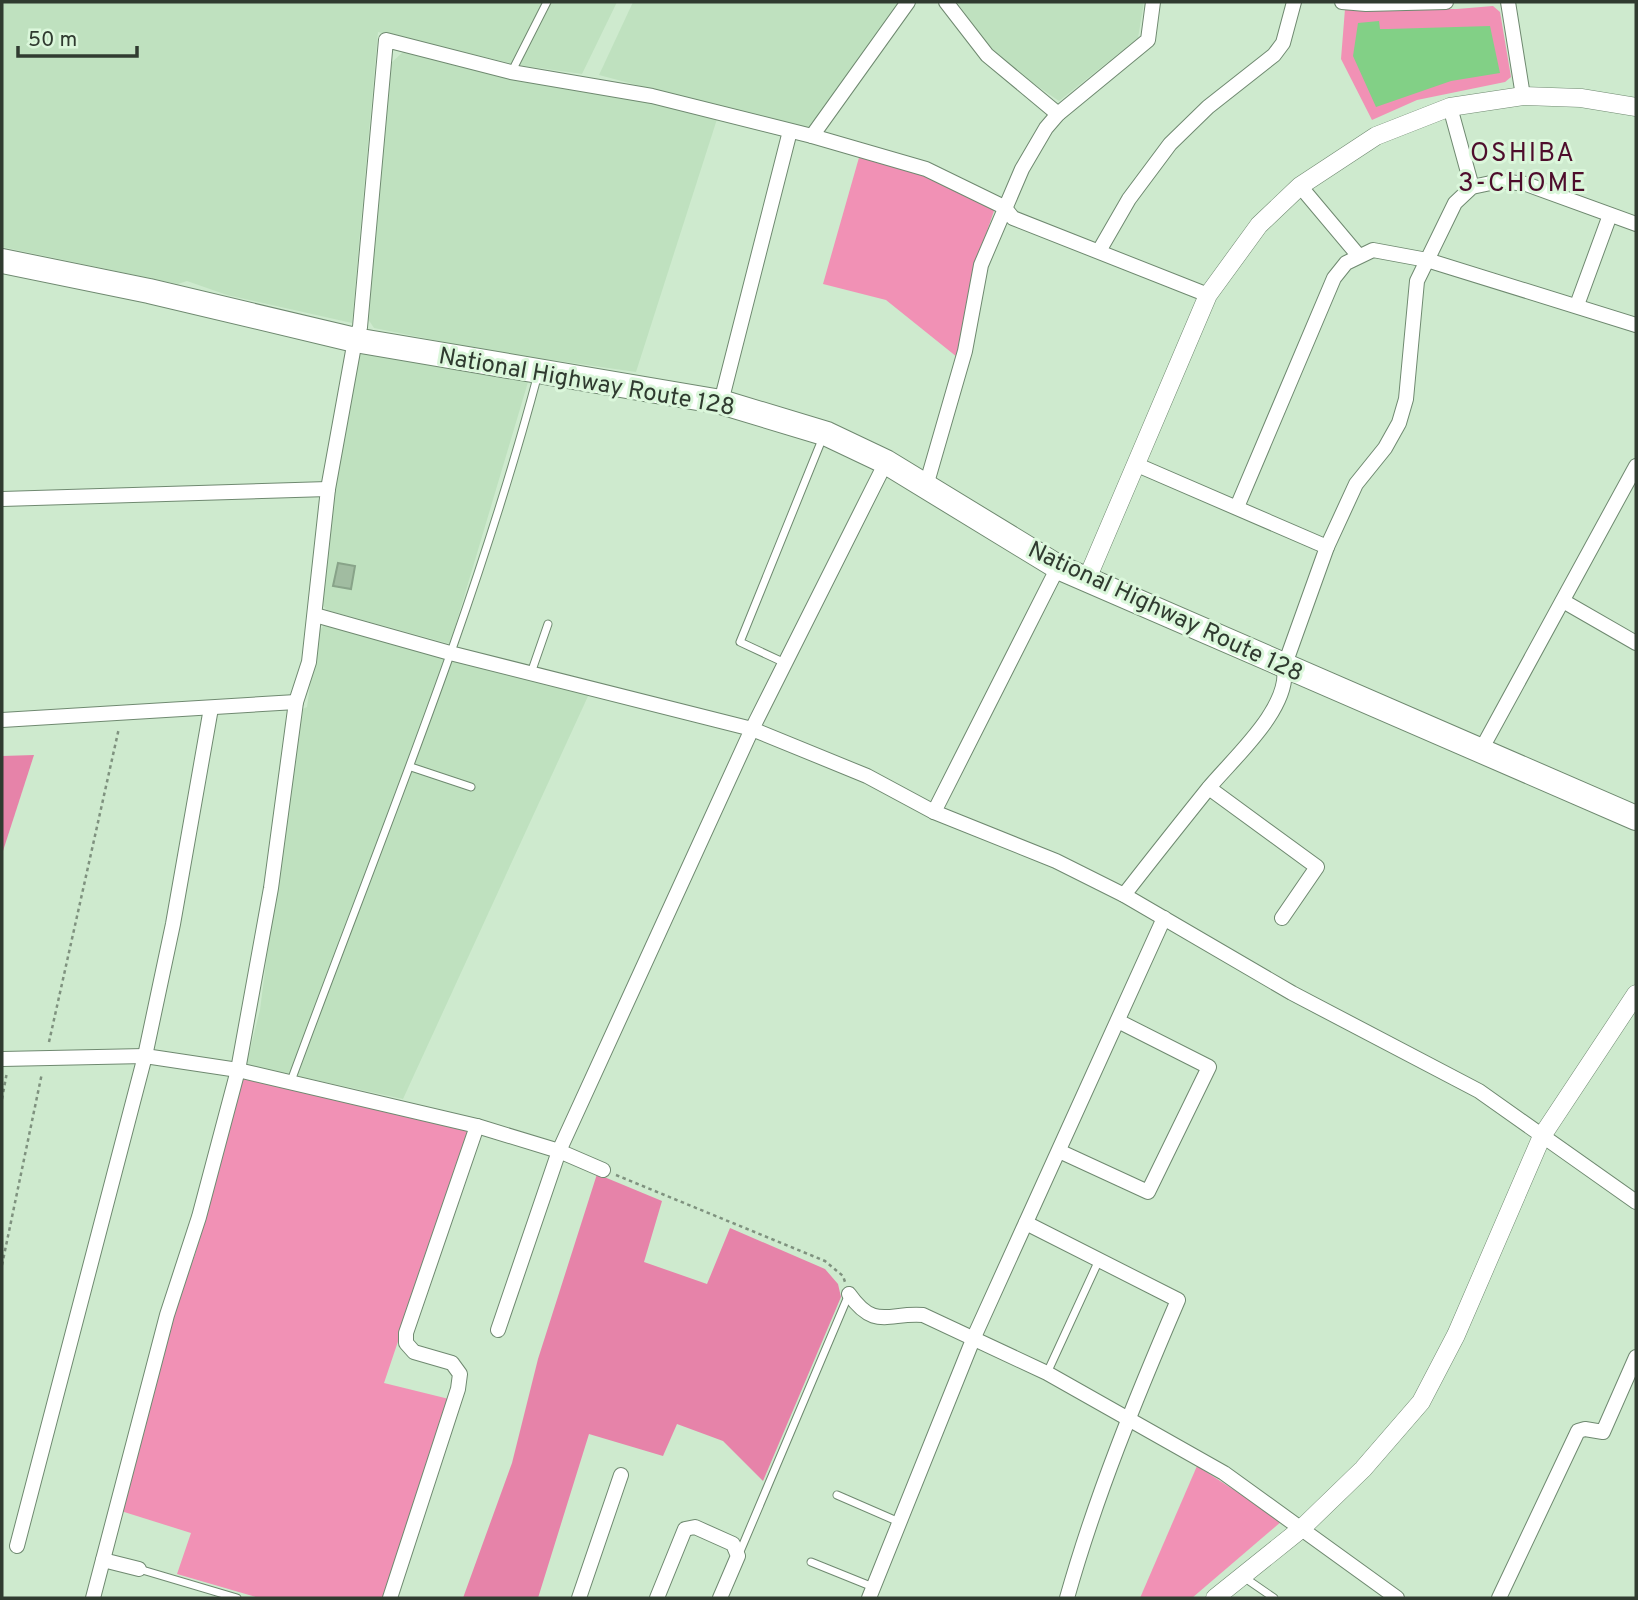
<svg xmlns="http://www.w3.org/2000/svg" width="1638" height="1600" font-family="Overpass,sans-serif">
	<rect width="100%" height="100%" fill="#ceeace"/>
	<g fill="#bfe1bf">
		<path d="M2 2H617L582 74 518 65 378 32 352 323 227 295 187 281 178 284 2 247Z"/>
		<path d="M633 2H903L817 123 806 130 599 75Z"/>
		<path d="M957 2H1144L1138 38 1059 101 994 56Z"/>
		<path d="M404 51 718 116 636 372 488 351 374 328 368 319 391 63Z"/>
		<path d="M361 352 528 382 450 644 327 610 318 601 355 358Z"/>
		<path d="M324 625 589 694 403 1099 246 1065 260 1010 298 711 307 707 317 634Z"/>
	</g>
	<g fill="#f191b5">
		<path d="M1493 6 1500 12 1511 77 1505 82 1417 100 1372 120 1341 59 1345 9H1457Z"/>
		<path d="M860 154 927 173 995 208 974 269 957 357 886 300 823 284Z"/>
		<path d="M242 1077 466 1129 468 1134 384 1383 449 1399 383 1598H259L177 1574 191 1533 121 1511 171 1315 195 1255Z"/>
		<path d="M1197 1466 1282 1521 1192 1598H1140Z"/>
	</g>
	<g fill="#e683a9">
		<path d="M34 755 2 854V756Z"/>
		<path d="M597 1174 662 1201 644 1262 707 1284 730 1228 825 1269 838 1284 841 1297 763 1481 723 1441 677 1424 663 1456 589 1434 538 1598H463L512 1463 538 1359Z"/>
	</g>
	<path fill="#82d086" d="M1379 21 1380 29H1388L1490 26 1500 73 1451 81 1376 107 1353 56 1358 23Z"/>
	<path fill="#a1bca1" stroke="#88a389" stroke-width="2" d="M338 563 355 566 351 589 333 586Z"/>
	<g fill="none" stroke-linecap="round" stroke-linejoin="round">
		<defs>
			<g id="service">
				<path d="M512 71 547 2"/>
				<path d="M785 663 740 642 823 437"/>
				<path d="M531 673 548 624"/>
				<path d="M411 767 471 787"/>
				<path d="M291 1081C377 847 474 616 538 374"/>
				<path d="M1047 1373 1099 1260"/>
				<path d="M837 1495 899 1522"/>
				<path d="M739 1554 849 1294"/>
				<path d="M811 1562 873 1587"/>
				<path d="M139 1569 237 1598"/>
				<path d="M1245 1578 1274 1598"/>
			</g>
			<g id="minor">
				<path d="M946 2 987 55 1058 114"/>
				<path d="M1342 2 1366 4 1446 2"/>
				<path d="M1508 2 1523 96"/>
				<path d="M1450 107 1472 187"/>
				<path d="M812 136 908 2"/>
				<path d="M1300 186 1358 255"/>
				<path d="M1099 251 1129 199 1170 144 1208 107 1274 55 1283 43 1294 2"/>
				<path d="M1577 305 1610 215"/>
				<path d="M721 402 790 131"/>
				<path d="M1135 464 1327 547"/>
				<path d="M926 486 965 351 981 265 1022 169 1046 128 1058 114 1148 40 1153 2"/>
				<path d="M2 499 328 489"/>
				<path d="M1237 507 1334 278 1346 263 1373 250 1427 260 1636 325"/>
				<path d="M1563 601 1636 643"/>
				<path d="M315 615 450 653 752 729 867 776 934 812 1056 861 1124 895 1292 993 1479 1091 1636 1202"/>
				<path d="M2 720 296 702"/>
				<path d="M1481 750 1636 466"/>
				<path d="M1209 788 1317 867 1282 918"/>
				<path d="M934 812 1058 567"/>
				<path d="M1124 895C1151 860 1179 825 1207 790 1231 760 1291 709 1284 667L1327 547 1356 484 1385 448 1399 423 1406 399 1417 281 1455 203 1472 187 1500 181 1526 184 1636 224"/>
				<path d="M2 1059 145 1056 238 1070 477 1126 559 1151 603 1170"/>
				<path d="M1059 1151 1148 1192 1209 1067 1118 1021"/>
				<path d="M1026 1223 1178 1300C1136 1398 1096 1495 1067 1598"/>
				<path d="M849 1294C875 1331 889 1312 923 1315L1047 1373 1224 1473 1397 1598"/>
				<path d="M498 1330 559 1151 752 729 886 462"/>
				<path d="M17 1546 145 1056 173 924 211 708"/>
				<path d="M103 1560 139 1569"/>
				<path d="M93 1598 167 1315 199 1217 238 1070 271 888 296 702 309 662 328 489 355 340 360 327 386 40 511 72 652 96 812 136 926 169 1004 207 1013 218 1208 295"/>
				<path d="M390 1598 458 1389 460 1374 452 1363 414 1352 406 1343V1333L477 1126"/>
				<path d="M579 1598 621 1475"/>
				<path d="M657 1598 685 1529 695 1527 733 1544 738 1556 720 1598"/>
				<path d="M869 1598 974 1337 1164 918"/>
				<path d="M1499 1598 1578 1431 1585 1429 1603 1432 1636 1357"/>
			</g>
			<g id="tertiary">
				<path d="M1087 579 1208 295 1259 225 1300 186 1376 136 1450 107 1523 96 1581 98 1636 107"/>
				<path d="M1215 1598 1301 1529 1363 1469 1421 1402 1456 1335 1542 1136 1636 994"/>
			</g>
			<path id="trunk" d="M2 261 149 291 355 340 721 402 827 434 886 462 1058 567 1636 818"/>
		</defs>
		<use href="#service" stroke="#6f8970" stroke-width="9"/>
		<use href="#minor" stroke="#6f8970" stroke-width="16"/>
		<use href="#tertiary" stroke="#6f8970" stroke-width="19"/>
		<use href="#trunk" stroke="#6f8970" stroke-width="26"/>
		<g stroke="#7f927f" stroke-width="2.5" stroke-dasharray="3.5 3.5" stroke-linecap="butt">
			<path d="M49 1042 119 728"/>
			<path d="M2 1099 7 1072"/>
			<path d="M616 1175 825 1261 843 1276 845 1282"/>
			<path d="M2 1265 42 1073"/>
		</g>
		<use href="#service" stroke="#fff" stroke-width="7"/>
		<use href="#minor" stroke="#fff" stroke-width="14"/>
		<use href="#tertiary" stroke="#fff" stroke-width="18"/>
		<use href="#trunk" stroke="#fff" stroke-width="24"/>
	</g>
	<g text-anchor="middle" stroke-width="6" stroke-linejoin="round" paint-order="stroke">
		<g font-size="24" fill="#303b30" stroke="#dbf7db">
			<text transform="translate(587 381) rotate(10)" y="8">National Highway Route 128</text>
			<text transform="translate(1166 611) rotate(25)" y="8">National Highway Route 128</text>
		</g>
		<g font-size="26" letter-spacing="2" fill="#4e0d2c" stroke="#dbf7db">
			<text x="1523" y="161">OSHIBA<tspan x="1523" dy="30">3-CHOME</tspan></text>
		</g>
	</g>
	<rect width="1638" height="1600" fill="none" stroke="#303b30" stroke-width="7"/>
	<path d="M18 46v10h119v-10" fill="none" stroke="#303b30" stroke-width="3.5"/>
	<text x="28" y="46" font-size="21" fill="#303b30" stroke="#dbf7db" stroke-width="5" paint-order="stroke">50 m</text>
</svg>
